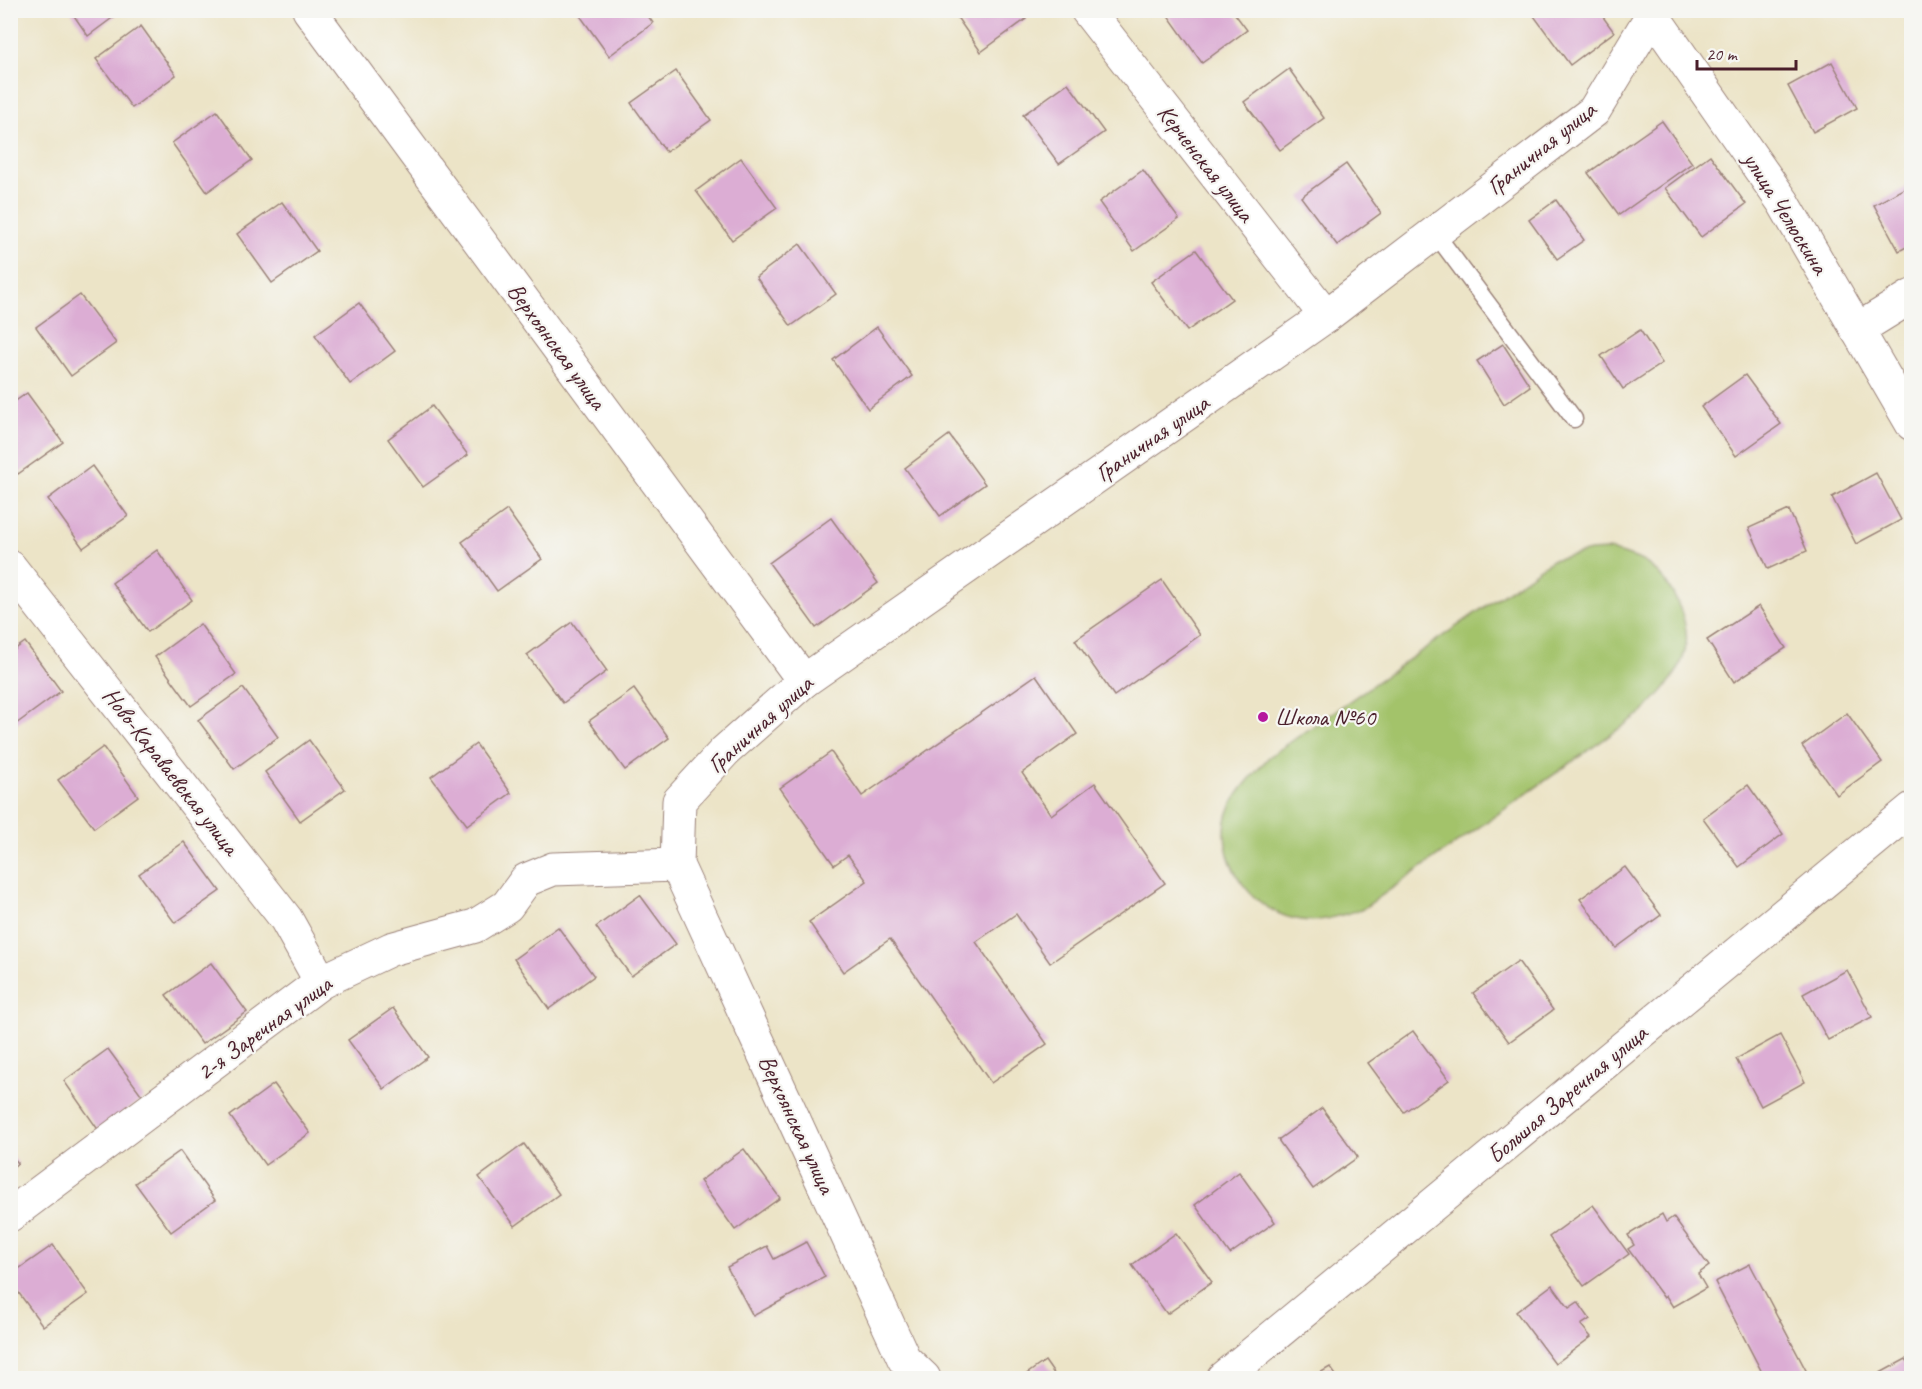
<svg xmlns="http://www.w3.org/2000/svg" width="1922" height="1389" font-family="Caveat,sans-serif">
	<rect width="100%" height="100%" fill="#f6f6f2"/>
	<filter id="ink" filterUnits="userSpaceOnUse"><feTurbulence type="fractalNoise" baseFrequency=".0167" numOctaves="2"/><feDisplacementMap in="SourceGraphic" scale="12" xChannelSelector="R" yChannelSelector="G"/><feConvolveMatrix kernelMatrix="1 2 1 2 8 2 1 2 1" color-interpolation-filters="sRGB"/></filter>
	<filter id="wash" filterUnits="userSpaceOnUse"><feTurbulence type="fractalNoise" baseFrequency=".008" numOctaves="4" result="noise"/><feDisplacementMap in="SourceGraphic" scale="24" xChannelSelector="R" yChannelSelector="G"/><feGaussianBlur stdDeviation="1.35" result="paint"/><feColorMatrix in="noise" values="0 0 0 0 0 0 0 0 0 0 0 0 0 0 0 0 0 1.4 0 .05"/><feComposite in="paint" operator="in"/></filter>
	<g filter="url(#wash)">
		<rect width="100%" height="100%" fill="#ece4c7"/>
		<path fill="#a3c36b" stroke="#76714b" stroke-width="1.5" d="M1608 550C1620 553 1633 556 1644 562 1670 578 1692 621 1685 651 1679 676 1660 694 1643 712L1361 910C1342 914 1321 923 1302 920 1257 915 1218 867 1226 821 1230 796 1253 776 1269 757L1552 560 1590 551Z"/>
		<g id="blocks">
			<g fill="#dcadd4">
				<path d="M70 10H123L88 36Z"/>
				<path d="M576 10H644L653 23 609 56Z"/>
				<path d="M952 10H1020L1026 19 981 52Z"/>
				<path d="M1172 10H1232L1247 30 1202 63 1167 14Z"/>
				<path d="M1542 10H1598L1614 32 1570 65 1534 16Z"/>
				<path d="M141 26 176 75 132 108 96 59Z"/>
				<path d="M1832 62 1857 108 1813 132 1788 86Z"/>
				<path d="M1289 69 1324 118 1280 150 1244 102Z"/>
				<path d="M676 71 711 120 666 152 631 103Z"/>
				<path d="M1068 83 1104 132 1059 164 1023 115Z"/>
				<path d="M217 111 252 160 207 192 172 143Z"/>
				<path d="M1662 121 1692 163 1619 215 1588 173Z"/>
				<path d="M1710 155 1746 204 1701 237 1665 188Z"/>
				<path d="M741 158 777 208 732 240 696 191Z"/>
				<path d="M1346 164 1381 213 1337 245 1301 197Z"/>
				<path d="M1143 170 1179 219 1134 251 1099 202Z"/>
				<path d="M1912 184V244L1899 251 1874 205Z"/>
				<path d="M1556 200 1584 240 1557 259 1529 220Z"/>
				<path d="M282 202 317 251 272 283 237 234Z"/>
				<path d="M800 244 836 294 791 326 756 277Z"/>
				<path d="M1196 250 1232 299 1187 331 1151 282Z"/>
				<path d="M80 295 116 343 71 376 36 327Z"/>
				<path d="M359 303 395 351 350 384 315 335Z"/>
				<path d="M877 327 912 376 868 409 833 360Z"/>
				<path d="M1640 330 1662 363 1623 389 1601 356Z"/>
				<path d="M1503 344 1530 386 1504 404 1477 361Z"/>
				<path d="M1745 375 1781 424 1736 456 1701 407Z"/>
				<path d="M27 393 63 442 18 474 10 464V405Z"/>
				<path d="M432 406 468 455 423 487 388 439Z"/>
				<path d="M949 435 985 484 940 516 905 468Z"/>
				<path d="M92 466 128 516 83 548 48 499Z"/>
				<path d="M1876 473 1901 520 1856 544 1832 497Z"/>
				<path d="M507 510 542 559 497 591 462 542Z"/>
				<path d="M1789 510 1807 551 1768 569 1749 528Z"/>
				<path d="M831 518 878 583 816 628 769 563Z"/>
				<path d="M157 550 192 600 148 632 112 583Z"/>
				<path d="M1162 580 1200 635 1114 696 1075 640Z"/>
				<path d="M1759 606 1786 648 1734 682 1707 640Z"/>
				<path d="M572 622 607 671 563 703 527 655Z"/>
				<path d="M200 624 236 674 191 706 155 657Z"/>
				<path d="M25 642 61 691 16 724 10 715V653Z"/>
				<path d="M1036 675 1077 734 1022 773 1051 815 1095 783 1165 883 1050 963 1016 914 976 942 1047 1044 991 1083 890 939 843 972 809 922 867 881 848 855 834 865 780 788 831 752 862 796Z"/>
				<path d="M243 688 278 737 234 769 198 720Z"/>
				<path d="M634 689 669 738 625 770 589 721Z"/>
				<path d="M1847 713 1882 762 1837 795 1802 746Z"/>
				<path d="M309 740 345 789 300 821 265 772Z"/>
				<path d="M476 744 511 793 467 825 431 777Z"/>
				<path d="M103 747 138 796 94 828 58 780Z"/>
				<path d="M1748 785 1783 834 1739 867 1703 818Z"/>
				<path d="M184 842 220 891 175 923 139 874Z"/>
				<path d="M1625 867 1661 915 1616 948 1580 899Z"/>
				<path d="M640 895 676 944 631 976 596 927Z"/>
				<path d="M558 927 594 976 549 1009 514 959Z"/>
				<path d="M1518 961 1553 1010 1509 1042 1473 993Z"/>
				<path d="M211 963 247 1012 202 1044 166 995Z"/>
				<path d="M1847 970 1872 1017 1828 1040 1803 994Z"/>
				<path d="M393 1008 428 1057 384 1089 348 1040Z"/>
				<path d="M1413 1031 1449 1080 1404 1112 1368 1063Z"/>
				<path d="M1780 1035 1805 1082 1761 1106 1736 1059Z"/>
				<path d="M108 1049 144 1098 99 1131 64 1081Z"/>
				<path d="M274 1084 310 1133 265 1165 230 1116Z"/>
				<path d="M1322 1108 1358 1157 1313 1189 1278 1140Z"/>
				<path d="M524 1144 559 1194 515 1226 479 1177Z"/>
				<path d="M744 1149 780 1198 735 1230 700 1181Z"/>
				<path d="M180 1151 215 1200 171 1232 135 1183Z"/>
				<path d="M10 1154 18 1163 10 1169Z"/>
				<path d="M1239 1172 1275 1222 1230 1254 1195 1205Z"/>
				<path d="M1593 1205 1629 1254 1584 1286 1549 1237Z"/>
				<path d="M1662 1214 1666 1222 1673 1217 1709 1266 1698 1274 1706 1288 1673 1307 1666 1296 1664 1298 1628 1249 1634 1245 1628 1235Z"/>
				<path d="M1176 1233 1212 1282 1167 1314 1132 1265Z"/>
				<path d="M806 1242 825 1277 753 1316 727 1267 767 1246 774 1259Z"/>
				<path d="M53 1245 88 1294 43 1326 10 1281V1275Z"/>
				<path d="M1750 1264 1810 1378H1765L1715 1282Z"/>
				<path d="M1552 1285 1569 1308 1578 1302 1590 1319 1581 1325 1591 1337 1555 1364 1516 1312Z"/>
				<path d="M1906 1359 1912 1367V1378H1871Z"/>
				<path d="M1045 1361 1057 1378H1021Z"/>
				<path d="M1330 1367 1338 1378H1311Z"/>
			</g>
		</g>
	</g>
	<g filter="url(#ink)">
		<use href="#blocks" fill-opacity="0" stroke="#9b8279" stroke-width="1.5"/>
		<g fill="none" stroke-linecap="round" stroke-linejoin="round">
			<defs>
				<path id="lane" d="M1435 233 1574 419"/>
				<g id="street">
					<path d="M309 10 804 681"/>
					<path d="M1087 10 1326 316"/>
					<path d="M1649 10 1783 202 1912 424"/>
					<path d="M1857 330 1912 296"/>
					<path d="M10 567 286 919 321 982"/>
					<path d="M10 1215 321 982 391 949 475 926 507 906 526 880 553 869 677 865"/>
					<path d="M924 1378 904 1359 677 865 679 801 725 751 804 681 1326 316 1594 111 1652 15"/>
					<path d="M1223 1378 1912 809"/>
				</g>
			</defs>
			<use href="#lane" stroke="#9b8279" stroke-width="19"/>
			<use href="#street" stroke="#9b8279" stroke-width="35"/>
			<use href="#lane" stroke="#fff" stroke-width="16"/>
			<use href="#street" stroke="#fff" stroke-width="33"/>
		</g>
	</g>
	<circle fill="#b5179e" stroke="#f6f6f2" stroke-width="2" cx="1263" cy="717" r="6"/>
	<g text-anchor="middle" stroke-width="4.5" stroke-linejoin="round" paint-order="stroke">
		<g font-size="24" fill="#4a1f2b" stroke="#f6f6f2">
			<text transform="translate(1541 148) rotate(-39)" y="8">Граничная улица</text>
			<text transform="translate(1206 163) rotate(52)" y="8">Керченская улица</text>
			<text transform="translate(1786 213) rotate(58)" y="8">улица Челюскина</text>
			<text transform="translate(557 346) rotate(54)" y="8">Верхоянская улица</text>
			<text transform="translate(1152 438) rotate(-35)" y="8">Граничная улица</text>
			<text transform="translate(760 724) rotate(-42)" y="8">Граничная улица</text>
			<text transform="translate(171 771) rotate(52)" y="8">Ново-Караваевская улица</text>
			<text transform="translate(264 1028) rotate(-36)" y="8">2-я Заречная улица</text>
			<text transform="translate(1567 1094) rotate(-40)" y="8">Большая Заречная улица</text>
			<text transform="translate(797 1124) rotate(65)" y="8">Верхоянская улица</text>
		</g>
		<g font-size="24" fill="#4a1f2b" stroke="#f6f6f2" text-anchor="start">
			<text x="1275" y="725">Школа №60</text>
		</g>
	</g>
	<rect width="1922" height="1389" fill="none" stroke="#f6f6f2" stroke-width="36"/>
	<path d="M1697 60v9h99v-9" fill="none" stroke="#4a1f2b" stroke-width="3"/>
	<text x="1706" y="60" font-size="18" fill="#4a1f2b" stroke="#f6f6f2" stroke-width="4.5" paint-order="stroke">20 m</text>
</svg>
